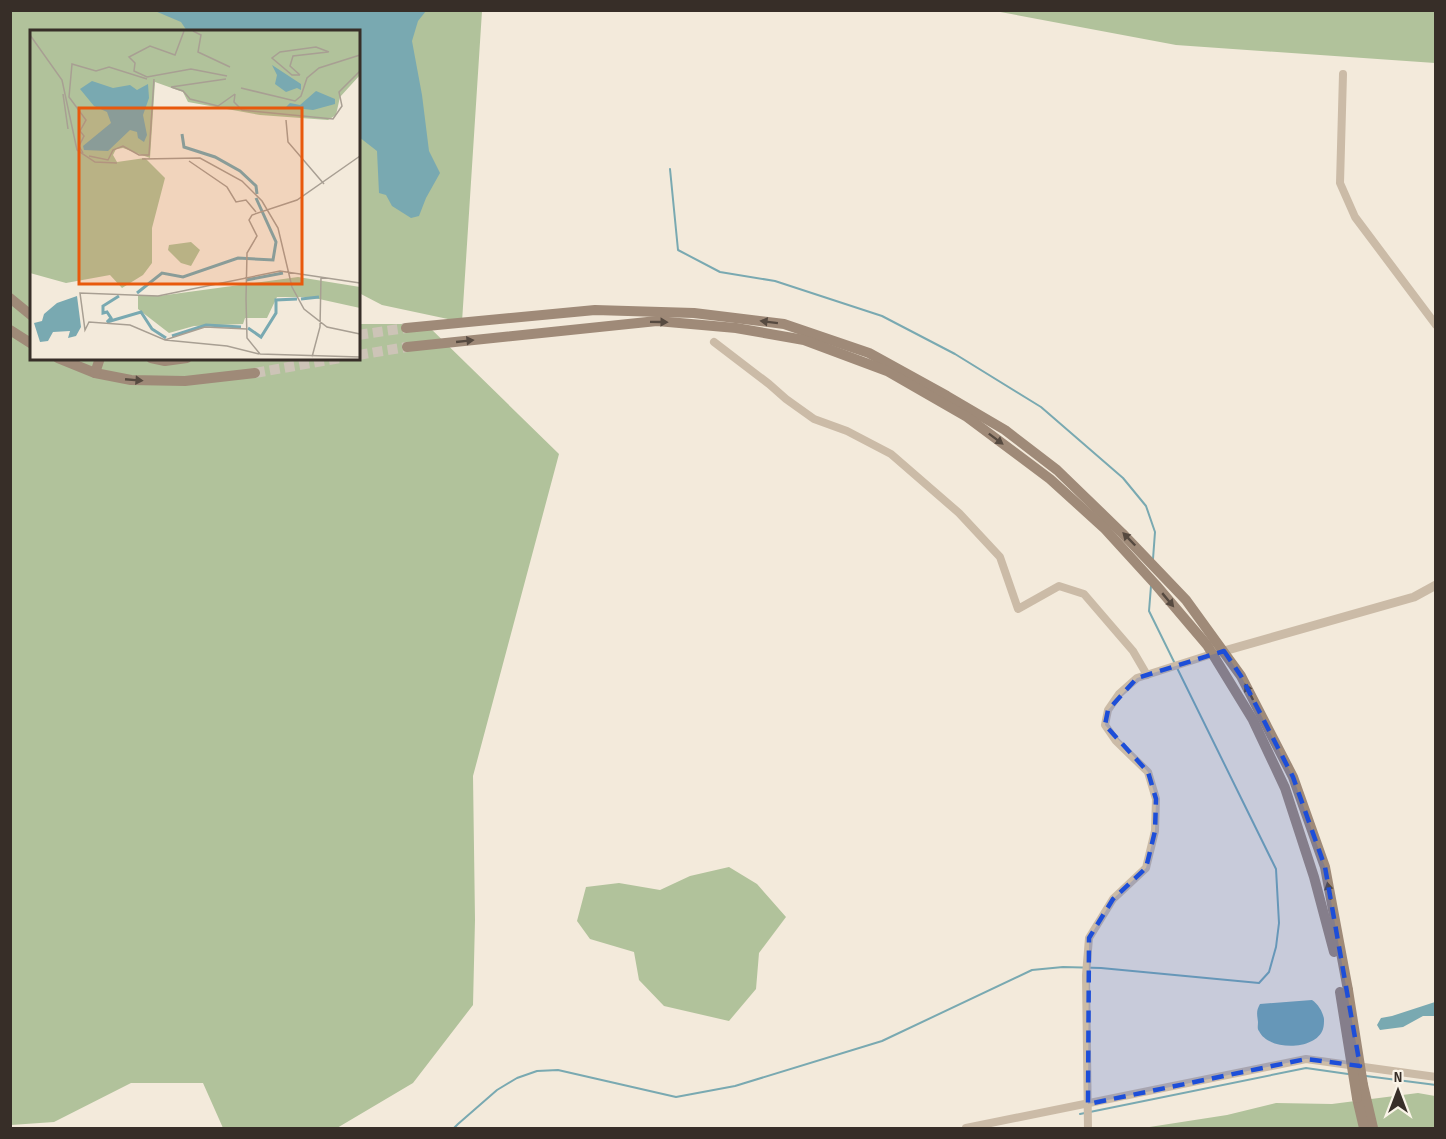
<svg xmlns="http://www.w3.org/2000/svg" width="1446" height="1139" font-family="'Sofia Sans Condensed',sans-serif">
	<rect width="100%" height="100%" fill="#f3eadb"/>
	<g fill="#b1c29b">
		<path d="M11 11H482L462 322 382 305 359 293 358 32H32V358H358L359 324H426L559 454 473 776 475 920 473 1005 413 1083 337 1128H223L203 1083H131L54 1122 11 1125Z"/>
		<path d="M995 11H1435V63L1176 45Z"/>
		<path d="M729 867 757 884 786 917 759 953 756 989 729 1021 664 1006 639 980 634 952 590 939 577 921 586 887 619 883 660 890 690 876Z"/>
		<path d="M1418 1093 1435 1096V1128H1143L1227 1115 1276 1103 1332 1104Z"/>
	</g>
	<g fill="#79a9b1">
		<path d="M155 11H426L418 21 412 41 422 95 429 151 440 173 426 198 419 216 411 218 392 206 386 195 379 193 377 151 359 137 358 32 187 31 181 22Z"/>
		<path d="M1312 1000C1318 1004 1323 1012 1324 1019 1324 1022 1324 1026 1323 1029 1316 1051 1268 1051 1259 1031 1257 1029 1258 1025 1258 1022 1257 1014 1256 1011 1260 1004Z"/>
		<path d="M1435 1002V1016H1423L1403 1027 1380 1030 1377 1025 1381 1018 1392 1016Z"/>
	</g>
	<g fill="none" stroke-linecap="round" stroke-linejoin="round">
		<g stroke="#79a9b1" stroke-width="2">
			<path d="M670 169 678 250 720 272 775 281 882 316 955 354 1041 407 1123 478 1146 506 1155 532 1153 559"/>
			<path d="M1366 1076 1436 1085"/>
			<path d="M1080 1114 1306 1068 1348 1074"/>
			<path d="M454 1128 458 1124 497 1090 517 1078 537 1071 558 1070 676 1097 735 1086 882 1041 1032 970 1063 967 1101 968 1259 983 1269 972 1276 947 1279 923 1276 869 1149 611 1151 586"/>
		</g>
		<g stroke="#cdc4b7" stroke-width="10" stroke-dasharray="10 5" stroke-linecap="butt">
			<path d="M358 335 406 328"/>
			<path d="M358 355 407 347"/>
			<path d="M255 373 340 358"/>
		</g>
		<g stroke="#cbbba7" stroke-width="8">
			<path d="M1343 74 1340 183 1355 217 1436 325"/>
			<path d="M714 342 769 384 786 399 814 419 847 431 891 454 959 513 1000 557 1018 609 1059 586 1084 594 1133 651 1147 675"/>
			<path d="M966 1128 1306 1059 1436 1077"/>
			<path d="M1088 1128 1086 975 1089 938 1113 899 1146 868 1155 831 1156 799 1148 772 1116 741 1105 725 1108 710 1119 694 1137 678 1212 654"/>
		</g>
		<path stroke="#cbbba7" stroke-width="9" d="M1217 653 1414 597 1436 585"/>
		<g stroke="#9f8a78" stroke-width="10">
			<path d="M10 298 32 316"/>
			<path d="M406 328 595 310 694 313 784 324 869 353 947 396 1005 430 1057 470 1122 533 1186 600 1241 676 1293 777 1325 867 1348 990"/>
			<path d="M10 330 32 344"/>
			<path d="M407 347 657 321 736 328 804 340 887 371 967 417 1050 479 1104 528 1156 585 1207 645 1253 720 1285 788 1314 877 1334 952"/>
			<path d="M58 358 95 373 131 380 185 381 255 373"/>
			<path d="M151 358 165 361 187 358"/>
			<path d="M95 373 100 358"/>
			<path d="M1363 1085 1373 1128"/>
			<path d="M1357 1098 1364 1128"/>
		</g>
		<g stroke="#9f8a78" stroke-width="10">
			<path d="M1348 990 1363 1085"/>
			<path d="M1340 992 1357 1098"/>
		</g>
	</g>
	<defs><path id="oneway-solid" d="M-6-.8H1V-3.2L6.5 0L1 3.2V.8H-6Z" transform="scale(1.5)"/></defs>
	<g fill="#564a40">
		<use href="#oneway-solid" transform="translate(659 322) rotate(1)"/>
		<use href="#oneway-solid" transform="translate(769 322) rotate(-173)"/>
		<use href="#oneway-solid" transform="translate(465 341) rotate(-6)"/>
		<use href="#oneway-solid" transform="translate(134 380) rotate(5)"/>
		<use href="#oneway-solid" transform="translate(996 439) rotate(37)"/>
		<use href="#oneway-solid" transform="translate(1129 539) rotate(-134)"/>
		<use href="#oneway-solid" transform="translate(1168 600) rotate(50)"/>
		<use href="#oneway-solid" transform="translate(1249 692) rotate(-117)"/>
		<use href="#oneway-solid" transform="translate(1329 891) rotate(-101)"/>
	</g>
	<path fill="#1d4ed8" fill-opacity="0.2" stroke="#1d4ed8" stroke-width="4.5" stroke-dasharray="12 8" stroke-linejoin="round" d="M1224 651 1241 676 1293 777 1325 867 1360 1066 1306 1059 1088 1104 1089 938 1113 899 1146 868 1155 831 1156 799 1148 772 1105 725 1108 710 1137 678Z"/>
	<g transform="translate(30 30)">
		<rect width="330" height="330" fill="#f3eadb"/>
		<path d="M0 1H330V45L310 67 306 85 298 90 230 85 158 72 153 62 125 52 120 128 93 118 86 119 83 125 87 132 115 128 135 148 122 198V233L113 245 92 258 80 245 36 253 0 243ZM161 212 170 220 161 236 151 233 138 220 139 215ZM268 247 330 257V278L280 267H247L237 288H215L213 294 164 296 139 303 108 279V265L129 266Z" fill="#b1c29b"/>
		<path d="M242 35 271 54V60L267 58 256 62 245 54 247 45ZM62 51 83 58 100 55 107 60 118 54 119 68 113 85 117 105 114 112 108 108 107 102 100 100 78 121 54 120 53 116 81 93 77 82 64 76 50 59ZM286 61 305 69V74L283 80 256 77 260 73 270 75ZM47 266 51 297 46 306 38 308 40 301 23 302 18 311 10 312 4 293 12 291 14 284 27 273Z" fill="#79a9b1"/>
		<path fill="none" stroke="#79a9b1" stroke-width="3" d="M152 104 154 117 185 127 210 141 226 156 227 164M216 250 253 243M107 263 132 243 153 247 208 228 243 230 246 212 226 168M89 266 73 276V283L77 282 81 288 77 292 111 282 122 299 136 308M271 269 289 267M218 298 231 307 246 283V270L267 269M142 306 176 295 211 297"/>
		<path fill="none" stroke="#a89f93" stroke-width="1.5" d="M154 1 145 25 120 16 99 27 105 33 104 41 117 47 161 39 197 46M163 1 171 5 168 22 200 37M0 5 32 50 47 120 65 132 87 133M270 45H262L242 28 250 22 286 17 299 22M270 45 260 36 263 26 298 22M141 57 153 61 160 69 188 76 205 64M141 57 196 49M211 58 265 71 271 66 277 48 289 38 330 25M33 64 38 99M205 64 204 72 212 80 303 89 312 76 309 62 330 41M256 90 258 112 294 154M53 123 49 116 54 106 50 101 56 90 39 67 42 34 66 41 79 37 117 49M59 126 78 130 83 120 93 116 109 125H119L124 49M330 126 267 170 222 185 219 190 227 206 217 223 216 269 217 308 230 324 330 327M112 129 170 128 212 151 232 171 248 198 262 257 274 279 297 297 330 304M159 131 197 157 206 172 216 170 226 182M217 299 175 297 135 310 100 295 59 292 55 300 50 263 128 266 250 241 330 253M135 310 197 316 229 324M282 327 290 297 291 247"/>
		<path fill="#e8590c" fill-opacity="0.15" stroke="#e8590c" stroke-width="3" d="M49 78H272V254H49Z"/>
		<rect width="330" height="330" fill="none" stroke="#372e28" stroke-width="3"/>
	</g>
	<rect width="1446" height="1139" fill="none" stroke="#372e28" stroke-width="24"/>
	<g transform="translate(1398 1091)" stroke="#faf4e8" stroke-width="4.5" paint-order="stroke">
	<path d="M0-4.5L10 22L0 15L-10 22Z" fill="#372e28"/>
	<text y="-9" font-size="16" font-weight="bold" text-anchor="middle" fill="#372e28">N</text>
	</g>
</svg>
